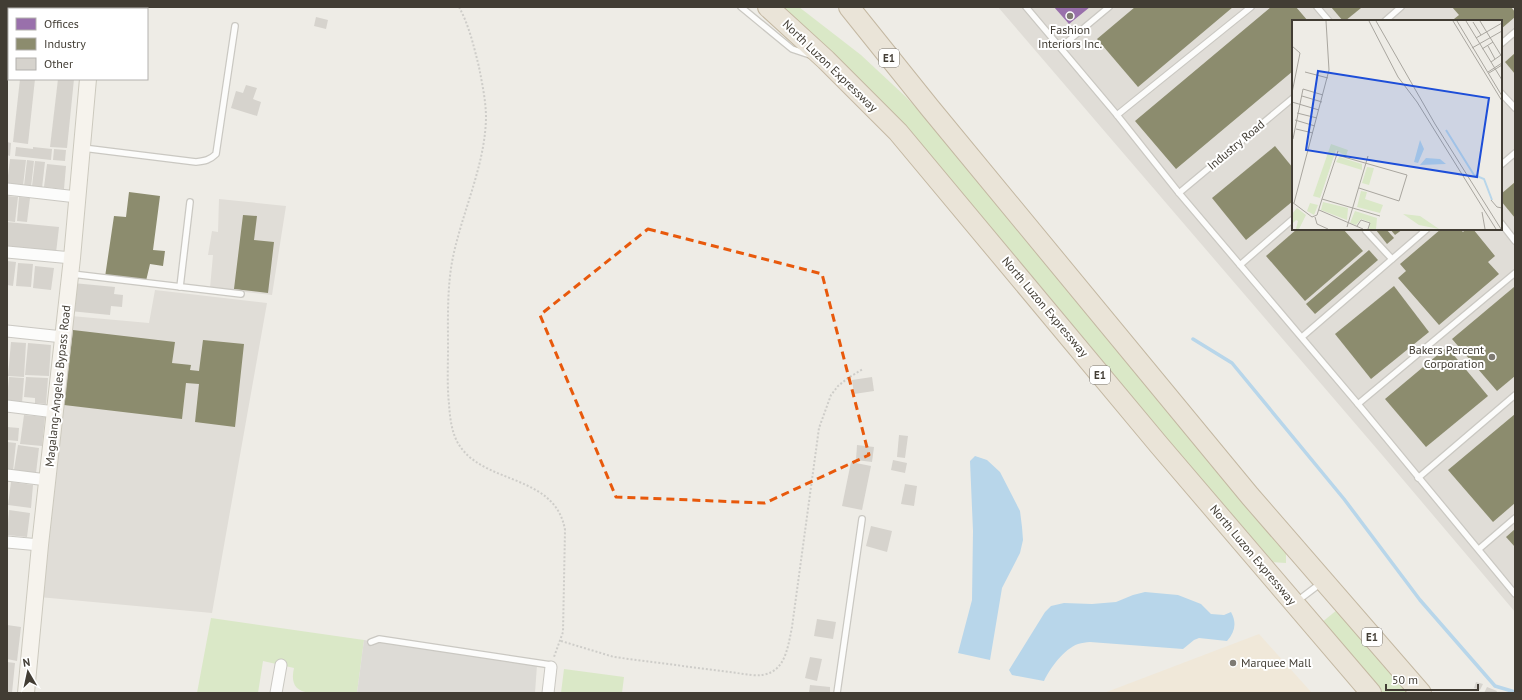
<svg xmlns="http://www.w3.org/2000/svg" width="1522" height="700" font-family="'PT Sans',sans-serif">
	<rect width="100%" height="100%" fill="#eeece6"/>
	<path fill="#f0e8d9" d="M1259 634 1312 693H1104Z"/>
	<g fill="#e0ddd7" fill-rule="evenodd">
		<path d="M998 7H1515V612L1383 456ZM1293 21H1501V229H1293Z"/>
		<path d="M219 199 286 206 272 295 210 288 213 255H208L212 231 218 232Z"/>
		<path d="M155 290 267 303 212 613 39 597 71 316 149 323Z"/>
	</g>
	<g fill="#dae8c7">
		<path d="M777 7H799L861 55 906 97 938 131 1286 547V563L1268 562Z"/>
		<path d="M1337 610 1412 693H1382L1321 623Z"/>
		<path d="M211 618 364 640 357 693C345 693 309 696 300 690 292 686 292 676 294 668L263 661 258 693H197Z"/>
		<path d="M564 669 624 677 622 693H561Z"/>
	</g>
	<path fill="#dddbd6" d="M364 640 537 665 535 693H357Z"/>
	<g fill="#b8d6ea">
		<path d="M975 456 987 460 1000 472 1020 511 1022 527 1023 540 1020 553 1002 588 990 660 958 653 972 600 973 531 970 461Z"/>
		<path d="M1145 592 1178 595 1201 604 1211 614 1224 615 1231 612C1237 623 1235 632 1227 641L1199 638 1194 640 1183 649 1090 642C1086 642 1082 643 1078 644 1064 649 1050 668 1044 681L1012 675 1009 670 1045 612 1051 606 1064 603 1092 604 1116 602 1133 595Z"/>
	</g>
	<path fill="#9970ab" d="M1054 7H1090L1069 24Z"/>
	<g fill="#8c8c6e">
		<path d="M1135 7H1233L1138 87 1097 39Z"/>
		<path d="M1271 7H1296L1308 21H1293V71L1176 169 1135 121Z"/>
		<path d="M1331 7H1360L1361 8 1345 21H1343Z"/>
		<path d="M1452 7H1511L1515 12V17L1501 29V21H1456L1454 19 1459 15Z"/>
		<path d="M1515 53V74L1505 62Z"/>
		<path d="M1275 146 1293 168V201L1246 240 1212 198Z"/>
		<path d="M1515 182V218L1501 201V194Z"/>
		<path d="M129 192 160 196 153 250 165 251 163 266 150 264 146 281 105 277 114 216 126 217Z"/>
		<path d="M243 215 257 216 254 240 274 242 268 293 234 289Z"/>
		<path d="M1297 229H1343L1363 251 1305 301 1266 256Z"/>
		<path d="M1377 229H1386L1394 238 1387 244 1376 230Z"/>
		<path d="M1390 229H1403L1395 235Z"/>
		<path d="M1441 229H1460L1463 232 1466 229H1473L1495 256 1488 262 1499 274 1439 325 1398 278 1406 271 1400 264Z"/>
		<path d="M1369 250 1378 260 1315 314 1306 304Z"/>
		<path d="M1394 286 1429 332 1371 379 1335 334Z"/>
		<path d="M1514 287 1515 289V376L1497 391 1452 339Z"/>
		<path d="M73 330 175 342 172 363 191 365 190 370 199 371 203 340 244 344 235 427 195 422 199 384 186 383 182 419 64 405Z"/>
		<path d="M1447 347 1488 396 1426 447 1385 399Z"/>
		<path d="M1515 414V503L1493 522 1448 470Z"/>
		<path d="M1515 529V547L1506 537Z"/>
	</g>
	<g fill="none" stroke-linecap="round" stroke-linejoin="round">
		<path stroke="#b8d6ea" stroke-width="3.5" d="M1193 339 1232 363 1344 499 1420 600 1495 686 1515 692"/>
	</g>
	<g fill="#d6d3cd">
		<path d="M7 7H11V9H9V33H7Z"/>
		<path d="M316 17 328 20 326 29 314 26Z"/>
		<path d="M20 79H35L28 144 13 142Z"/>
		<path d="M58 79H74L67 148 50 147Z"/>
		<path d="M246 85 257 88 253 99 261 102 257 116 231 108 236 91 243 93Z"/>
		<path d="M7 142 11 143 10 156 7 155Z"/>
		<path d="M16 147 33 149V147L52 149 51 160 15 156Z"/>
		<path d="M54 149 66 150 65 161 53 160Z"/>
		<path d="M10 159 26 160 23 186 7 184Z"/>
		<path d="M27 160 34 161 31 187 24 186Z"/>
		<path d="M35 161 45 162 42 188 32 186Z"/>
		<path d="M47 164 66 166 64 189 44 187Z"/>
		<path d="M7 196 18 197 15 222 7 221Z"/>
		<path d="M19 197 30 198 27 222 17 221Z"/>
		<path d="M7 222 59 227 56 253 7 248Z"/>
		<path d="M7 261 16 262 13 286 7 285Z"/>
		<path d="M18 263 33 264 31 287 16 286Z"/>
		<path d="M35 266 54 268 51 290 33 288Z"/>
		<path d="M73 283 115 287 114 294 123 295 122 307 111 306 110 315 70 311Z"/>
		<path d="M11 342 26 343 24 377 8 376Z"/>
		<path d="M28 343 51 345 49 376 25 375Z"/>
		<path d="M9 377 24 378 22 403 7 402Z"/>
		<path d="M26 377 48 378 46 404 35 403V398L24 397Z"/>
		<path d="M872 377 874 391 854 394 852 380Z"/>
		<path d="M24 415 45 417 42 446 20 444Z"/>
		<path d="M7 427 19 428 18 441 7 440Z"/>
		<path d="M899 435 908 436 905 458 897 457Z"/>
		<path d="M7 442 16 443 13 471H7Z"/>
		<path d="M18 445 39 448 36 473 14 470Z"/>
		<path d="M857 445 874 447 872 462 856 460Z"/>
		<path d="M893 460 907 463 905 473 891 470Z"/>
		<path d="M851 462 871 466 862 510 842 506Z"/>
		<path d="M11 482 33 485 31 508 8 505Z"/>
		<path d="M905 484 917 486 914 506 901 504Z"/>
		<path d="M9 510 30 513 27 537 7 535Z"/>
		<path d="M871 526 892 531 887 552 866 546Z"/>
		<path d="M817 619 836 622 833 639 814 636Z"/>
		<path d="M7 625 21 627 17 661 7 659Z"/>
		<path d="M810 657 822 659 817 681 805 678Z"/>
		<path d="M7 662 15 663 12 693H7Z"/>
		<path d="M1476 682 1483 684 1480 690 1474 688Z"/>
		<path d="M810 685 830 687V693H809Z"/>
		<path d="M1487 687 1497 691 1496 693H1484Z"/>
	</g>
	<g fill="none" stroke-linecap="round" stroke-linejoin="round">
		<defs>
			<g id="lane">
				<path d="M741 7 792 49 810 55"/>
				<path d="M1026 7 1117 115 1179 193 1358 404 1515 594"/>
				<path d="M1317 7 1329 21"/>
				<path d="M1385 21 1401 7"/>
				<path d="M1501 44 1515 32"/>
				<path d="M1061 47 1109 7"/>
				<path d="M1501 93 1515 108"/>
				<path d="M1117 115 1251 7"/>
				<path d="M83 148 196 162C205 161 210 160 216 154L235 26"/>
				<path d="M1501 165 1515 153"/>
				<path d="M1179 193 1293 98"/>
				<path d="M1501 223 1515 241"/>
				<path d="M1366 231 1392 259"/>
				<path d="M1240 265 1293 219"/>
				<path d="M72 274 241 294"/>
				<path d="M180 287 190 202"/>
				<path d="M1302 337 1427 229"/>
				<path d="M1358 404 1515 273"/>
				<path d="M1418 478 1515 395"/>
				<path d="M1479 549 1515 518"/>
				<path d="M1296 602 1321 583"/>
				<path d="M371 642 379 639 551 665"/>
				<path d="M837 693 862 519"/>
			</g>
			<g id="street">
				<path d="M7 37H9"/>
				<path d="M7 189 77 197"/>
				<path d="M7 252 72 258"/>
				<path d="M7 331 63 337"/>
				<path d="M7 406 55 412"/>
				<path d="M7 475 47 480"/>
				<path d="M7 542 40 545"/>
				<path d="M276 693 281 665"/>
				<path d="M548 693 551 667"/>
			</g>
			<g id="secondary">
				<path d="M94 9V7"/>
				<path d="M26 693 40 545 72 258 88 79"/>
			</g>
			<g id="highway">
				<path d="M768 7 826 60 898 132 1159 445 1371 693"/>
				<path d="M849 7 930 108 1250 496 1421 693"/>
			</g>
		</defs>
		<use href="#lane" stroke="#cac8c2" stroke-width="8"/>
		<use href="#street" stroke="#cac8c2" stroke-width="13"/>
		<use href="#secondary" stroke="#ccc9be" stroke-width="18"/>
		<use href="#highway" stroke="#c4b8a2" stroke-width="22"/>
		<g stroke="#cecdc9" stroke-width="2" stroke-dasharray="2 2" stroke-linecap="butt">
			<path d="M459 7C469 25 474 47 479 67 482 83 486 101 486 118 485 167 461 214 452 262 447 291 448 320 448 349 448 367 447 386 449 404 450 419 452 437 462 449 489 484 556 476 565 530L563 632 554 657"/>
			<path d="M561 641 614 657 752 675C784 678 787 652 792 627L819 428 831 395 838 386 848 378 863 369"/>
		</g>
		<use href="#lane" stroke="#fcfcfb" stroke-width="5.5"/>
		<use href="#street" stroke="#fcfcfb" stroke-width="11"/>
		<use href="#secondary" stroke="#f6f3ed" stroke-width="16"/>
		<use href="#highway" stroke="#eae4d8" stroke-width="20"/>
	</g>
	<path fill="none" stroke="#e8590c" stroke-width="3" stroke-dasharray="8 5" stroke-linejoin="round" d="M648 229 822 274 869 455 765 503 616 497 540 315Z"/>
	<g fill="#7e7a72" stroke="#fff" stroke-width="1.5">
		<circle cx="1070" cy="16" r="4"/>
		<circle cx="1492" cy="357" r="4"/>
		<circle cx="1233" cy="663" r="4"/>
	</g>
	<g text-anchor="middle" stroke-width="4" stroke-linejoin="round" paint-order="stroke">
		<g fill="#fff" stroke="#7b7771" stroke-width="1">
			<rect x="879" y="49" width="20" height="18" rx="3"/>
			<rect x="1090" y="366" width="20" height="18" rx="3"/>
			<rect x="1362" y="628" width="20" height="18" rx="3"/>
		</g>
		<g font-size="11" font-weight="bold" fill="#423d34">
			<text x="889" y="62">E1</text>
			<text x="1100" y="379">E1</text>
			<text x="1372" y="641">E1</text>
		</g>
		<g font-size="12" fill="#423d34" stroke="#fff">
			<text x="1070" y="34">Fashion<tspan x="1070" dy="14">Interiors Inc.</tspan></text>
			<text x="1484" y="354" text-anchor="end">Bakers Percent<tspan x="1484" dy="14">Corporation</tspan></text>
			<text x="1241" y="667" text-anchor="start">Marquee Mall</text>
		</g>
		<g font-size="12" fill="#423d34" stroke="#fff">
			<text transform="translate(830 66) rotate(44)" y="4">North Luzon Expressway</text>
			<text transform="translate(1236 145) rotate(-40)" y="4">Industry Road</text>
			<text transform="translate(1045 307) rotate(50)" y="4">North Luzon Expressway</text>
			<text transform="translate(58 386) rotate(-84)" y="4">Magalang-Angeles Bypass Road</text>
			<text transform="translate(1253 555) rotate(50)" y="4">North Luzon Expressway</text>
		</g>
	</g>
	<g transform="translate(1292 20)">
		<rect width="210" height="210" fill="#eeece6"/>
		<path d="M39 124 56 130 54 136 44 130 28 178 21 176ZM47 137 70 144V150L44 142ZM75 147 82 148 77 165 70 163ZM69 171 75 172 73 179 91 185 88 193 65 187ZM31 182 56 188 55 200 29 190ZM18 183 26 185 22 195 15 191ZM5 188 14 195 7 209H4L6 201 4 200 0 204V194ZM63 191 85 198 84 209H77L78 202 69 199 64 205 58 203ZM111 194 128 196 147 209 127 205Z" fill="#dae8c7"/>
		<path d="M128 120 132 129 126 143 122 142ZM134 138 148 139 154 144 128 145Z" fill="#b8d6ea"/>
		<path fill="none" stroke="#b8d6ea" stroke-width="2" d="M154 110 182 155 192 159 200 180"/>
		<path fill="none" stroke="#a9a69f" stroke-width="1" d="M77 1 106 57 125 82 204 209M84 1 143 104 209 209M161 1 210 81M165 1 210 76M174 1 210 60M188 1 210 37M181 2 189 15M184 18 210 3M0 26 8 33 0 73M196 26 203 39M180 28 210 11M190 29 201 22M199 42 209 35M13 52 36 58M196 52 210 43M197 53 210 45M10 76 30 82M0 82 27 90M5 93 25 98M3 100 23 106M4 109 21 113M1 119 11 69 31 75M45 135 115 155 107 181 67 168M30 179 46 131M199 180 205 187 210 188M0 182 20 197 25 195 30 179 88 196M2 183 37 50 34 1M27 190 71 209M190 192 193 209M23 197 25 204 36 209M65 206 69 200 78 203 76 209M55 207 76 136"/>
		<path fill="#1d4ed8" fill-opacity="0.15" stroke="#1d4ed8" stroke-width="2" d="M26 51 197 78 185 157 14 130Z"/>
		<rect width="210" height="210" fill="none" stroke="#423d34" stroke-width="2"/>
	</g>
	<rect width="1522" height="700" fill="none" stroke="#423d34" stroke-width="16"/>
	<rect x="8" y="8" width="140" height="72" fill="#ffffff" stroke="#b3b1ae"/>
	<rect x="16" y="18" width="20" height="12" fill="#9970ab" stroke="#b3b1ae"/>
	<text x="44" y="28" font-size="12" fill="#423d34">Offices</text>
	<rect x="16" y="38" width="20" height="12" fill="#8c8c6e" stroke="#b3b1ae"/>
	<text x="44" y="48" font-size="12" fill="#423d34">Industry</text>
	<rect x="16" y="58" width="20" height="12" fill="#d6d3cd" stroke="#b3b1ae"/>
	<text x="44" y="68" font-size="12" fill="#423d34">Other</text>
	<g transform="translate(28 672) rotate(351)" stroke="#ffffff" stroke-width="3" paint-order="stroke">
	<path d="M0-3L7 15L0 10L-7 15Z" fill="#423d34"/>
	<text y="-6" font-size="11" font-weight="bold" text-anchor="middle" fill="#423d34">N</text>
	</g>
	<path d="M1386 684v6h92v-6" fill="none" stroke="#423d34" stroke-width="2"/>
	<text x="1392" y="684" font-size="12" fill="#423d34" stroke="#ffffff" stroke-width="3" paint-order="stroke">50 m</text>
</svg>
